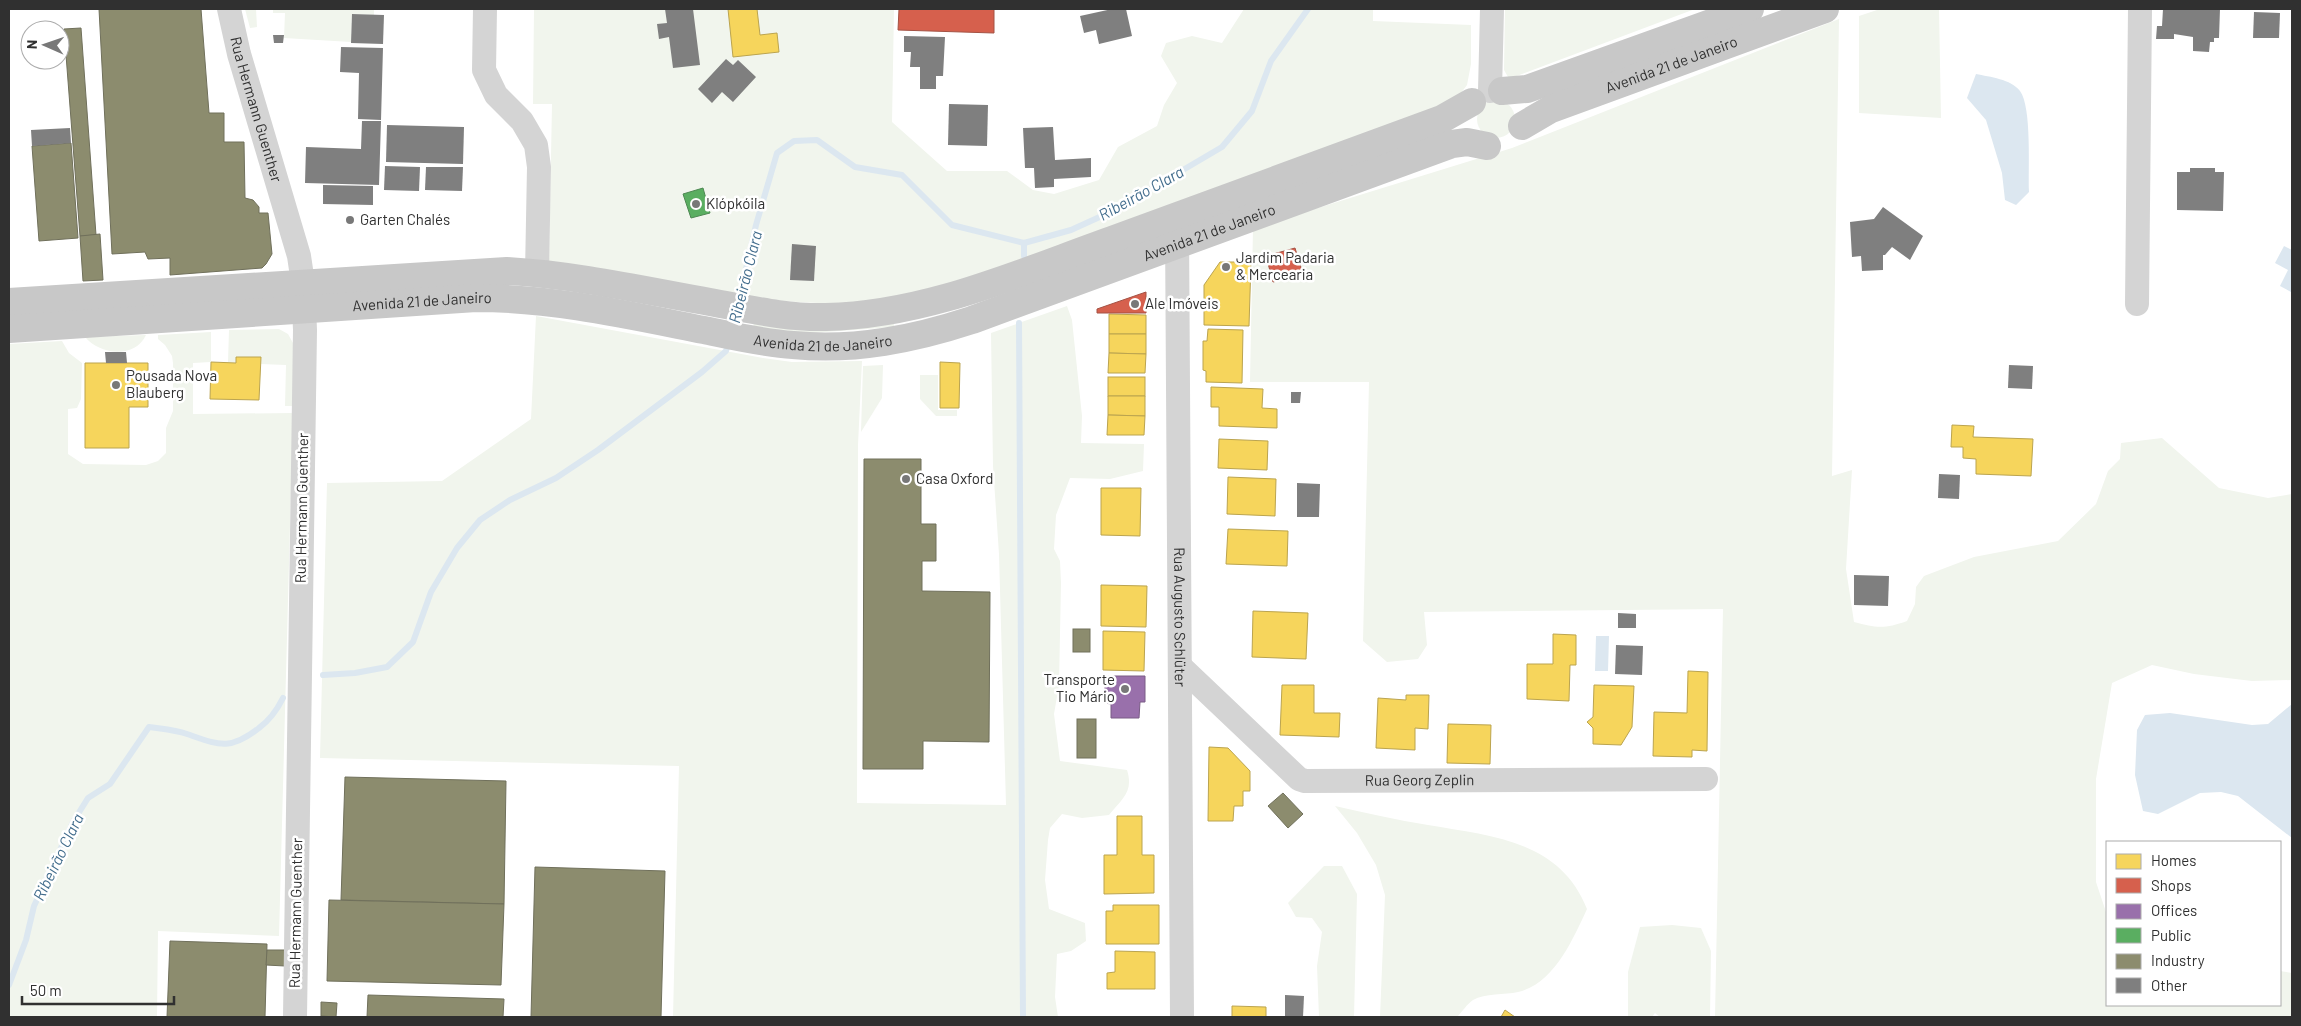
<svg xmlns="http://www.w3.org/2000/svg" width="2301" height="1026" font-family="Barlow,sans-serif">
	<rect width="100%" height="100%" fill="#fff"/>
	<g fill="#f1f5ed">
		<path d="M245 9H256L257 27 250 28Z"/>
		<path d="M273 9H374V15L352 14 351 42 284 38 285 13H273Z"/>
		<path d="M534 9H894L892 122 947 171H1007L1033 190 1054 194 1099 180 1118 147 1157 126 1164 105 1177 83 1161 56 1166 43 1192 36 1222 43 1244 9H1373V21L1471 25V64L1467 85 1455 101 974 277C933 287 892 300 850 303 823 304 796 302 769 300L549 262 552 104H533Z"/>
		<path d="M1505 9H1695L1514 77H1508L1504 70Z"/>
		<path d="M1880 9H1939L1941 118 1859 113V16Z"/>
		<path d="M1839 19 1832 476 1852 470 1846 569 1854 622C1876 628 1885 629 1907 621L1915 604 1916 587 1924 576 1974 557 2058 541 2096 504 2108 471 2120 459 2121 443 2162 438 2219 488 2268 498 2292 494V680L2252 681 2194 674 2152 665 2112 683 2096 779V882L2107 915V1005H2280V971L2292 973V1017H1715L1723 609 1424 612 1427 645 1418 659 1387 662 1363 641 1369 382H1250L1253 228 1512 148Z"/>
		<circle cx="1496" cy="119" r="19"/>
		<path d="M1067 306 1072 320 1082 416 1081 443 1144 444 1143 471 1110 479 1070 478 1056 515 1054 549 1060 561 1061 583 1059 685 1054 714 1060 761 1127 770C1134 792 1122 799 1109 815L1082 818 1062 814 1050 828 1048 840 1045 880 1049 909 1085 923 1086 941 1071 951 1057 954 1055 997 1058 1017H673L679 766 320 758 327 483 442 481 531 419 536 316 763 358 792 362 862 361 858 445 857 803 1006 805 999 554 993 466 991 333Z"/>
		<path d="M754 322H894V327L797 334 753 328Z"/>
		<path d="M279 329 288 334 293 343V406H285L286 365 260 364V357H236V363L228 362 229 330Z"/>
		<path d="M211 332V362L193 363V414L293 413 279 936 158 931 157 1017H9V344L62 341 69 353 82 363 81 399 77 408 68 409V454L83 464 146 465 158 461 166 453V428L173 411V363L172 356 165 345 158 339V335Z"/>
		<path d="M146 335C135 359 100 355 85 337Z"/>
		<path d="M883 365 882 398 861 432 863 366Z"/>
		<path d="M920 375H938V410H957V416H936L920 399Z"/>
		<path d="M1335 806C1366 813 1397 820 1428 825 1491 836 1560 840 1587 909 1573 939 1554 984 1518 992 1505 995 1485 993 1473 1000 1467 1004 1462 1012 1457 1017H1380L1385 895 1376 865 1357 833Z"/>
		<path d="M1324 866H1342L1357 894 1354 1017H1319L1317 966 1322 932 1312 918 1296 917 1288 903Z"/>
		<path d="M1672 925 1701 928 1711 951 1710 1017H1660L1655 1013 1652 1017H1628V972L1640 927Z"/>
	</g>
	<g fill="#dce7f0">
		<path d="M1976 74C1990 77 2011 79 2020 91 2032 107 2028 170 2029 192L2016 205 2005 200 2002 173 1986 120 1967 98Z"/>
		<path d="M2284 246 2292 250 2291 292 2280 286 2288 270 2275 263Z"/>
		<path d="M1596 636H1609L1608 671H1595Z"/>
		<path d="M2292 704V838L2238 796 2221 792 2200 793 2158 814 2143 811 2135 775 2137 730 2145 715 2170 713 2252 725 2268 724Z"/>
	</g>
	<g fill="#f6d55c" stroke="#bba44f">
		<path d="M728 9H757L760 35 777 33 779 52 733 57Z"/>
		<path d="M1220 262H1251L1249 326 1204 325V285Z"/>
		<path d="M1109 314 1146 315V334H1109Z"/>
		<path d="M1208 329 1243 330 1242 383 1206 382V371L1203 370V341H1207Z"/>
		<path d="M1109 334H1146V354L1109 353Z"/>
		<path d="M1109 353 1146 354 1145 373H1108Z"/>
		<path d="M236 357H261L259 400 210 399 211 362 236 363Z"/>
		<path d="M940 362 960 363 959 408H940Z"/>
		<path d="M85 363H148V407H129V448H85Z"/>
		<rect x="1108" y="377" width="37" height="19"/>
		<path d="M1211 387 1263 389 1262 408 1277 409V428L1219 426V407H1211Z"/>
		<path d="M1108 396H1145V416L1108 415Z"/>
		<path d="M1108 415 1145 416 1144 435H1107Z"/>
		<path d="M1952 425 1974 426 1973 437 2033 439 2031 476 1976 474V459L1963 458V447H1951Z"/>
		<path d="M1219 439 1268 441 1267 470 1218 468Z"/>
		<path d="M1228 477 1276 479 1275 516 1227 514Z"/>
		<path d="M1101 488H1141L1140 536 1101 535Z"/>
		<path d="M1228 529 1288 531 1287 566 1226 564Z"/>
		<path d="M1101 585 1147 586 1146 627 1101 626Z"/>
		<path d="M1253 611 1308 613 1306 659 1252 657Z"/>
		<path d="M1103 631 1145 632 1144 671 1103 670Z"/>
		<path d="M1553 634 1576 635V665H1570L1569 701 1527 699V664H1553Z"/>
		<path d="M1688 671 1708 672 1707 751 1692 750V757L1653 756 1654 712 1687 713Z"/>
		<path d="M1282 685H1314V713H1340L1339 737 1280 735Z"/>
		<path d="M1594 685 1634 686 1632 727 1621 745 1593 744V728L1587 722 1593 717Z"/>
		<path d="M1406 695H1429L1428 729 1415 728V750L1376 748 1378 698 1406 700Z"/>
		<path d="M1448 724 1491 725 1490 764 1447 763Z"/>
		<path d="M1209 747 1228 748 1250 771V791H1243V806H1234L1233 821H1208Z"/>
		<path d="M1117 816H1142V855H1154V893L1104 894V855H1117Z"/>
		<path d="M1113 905H1159V944H1106V911H1113Z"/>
		<path d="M1115 951 1155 952V989H1107V973L1115 972Z"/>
		<path d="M1232 1006 1266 1007V1017H1232Z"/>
		<path d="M1505 1010 1515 1017H1501Z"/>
	</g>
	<g fill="#d6604d" stroke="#a45244">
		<path d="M899 9H994V33L898 30Z"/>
		<path d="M1295 248 1303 274 1273 282 1266 256Z"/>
		<path d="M1146 292V313H1097V309Z"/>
	</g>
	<path fill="#9970ab" stroke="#7a5d86" d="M1105 676H1145V702H1140L1139 718H1111V704L1105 703Z"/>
	<path fill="#5aae61" stroke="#4d8852" d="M703 188 710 213 691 218 683 194Z"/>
	<g fill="#8c8c6e" stroke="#70705b">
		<path d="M99 9H201L209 113H224V142H244L245 198 253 200 259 207V213H268L272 254 266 264 262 268 170 275V258L148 259 145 252 112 254Z"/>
		<path d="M81 28 96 235 80 236 64 29Z"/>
		<path d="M71 143 78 238 39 241 32 146Z"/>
		<path d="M100 234 103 280 83 281 80 236Z"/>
		<path d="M864 459H921V524H936V561H922V591L990 592 989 742 923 741V769H863Z"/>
		<rect x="1073" y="629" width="17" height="23"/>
		<rect x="1077" y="719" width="19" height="39"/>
		<path d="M345 777 506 781 504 904 341 900Z"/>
		<path d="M1283 793 1303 814 1288 828 1268 806Z"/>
		<path d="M535 867 665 871 661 1017H531Z"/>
		<path d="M329 900 504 904 501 985 327 981Z"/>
		<path d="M170 941 267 944 265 1017H167Z"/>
		<path d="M267 950H285V966L266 965Z"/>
		<path d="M368 995 504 999 503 1017H367Z"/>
		<path d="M321 1002 337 1003 336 1017 321 1016Z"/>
	</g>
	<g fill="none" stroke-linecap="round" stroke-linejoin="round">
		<g stroke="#dce7f0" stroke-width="6">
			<path d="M1024 256V243"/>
			<path d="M739 300 756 225 777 153 794 141 817 140 855 167 902 175 952 225 1024 243 1071 230 1115 210 1222 147 1252 111 1271 61 1308 9"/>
			<path d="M1019 323 1023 1017"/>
			<path d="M323 675 355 673 387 667 413 642 431 592 457 548 480 520 510 500 556 478 598 450 702 372 726 351 729 341"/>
			<path d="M9 985 26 940 34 906 73 822 88 798 110 784 149 727C162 729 175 730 187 734 219 745 230 751 259 728 270 720 277 710 283 698"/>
		</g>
	</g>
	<g fill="#7f7f7f">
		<path d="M665 9H693L700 65 673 68 669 37 659 39 657 24 667 23Z"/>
		<path d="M1112 9H1126L1132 36 1099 44 1096 30 1084 33 1080 16Z"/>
		<path d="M2163 9H2220L2219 38H2214V42H2210L2209 52 2193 51V37L2174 34V39H2156L2157 26H2162Z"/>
		<path d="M2254 12 2280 13 2279 38H2253Z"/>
		<path d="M352 14 384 15 383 44 351 43Z"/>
		<path d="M273 35H284L283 43H274Z"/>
		<path d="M904 36 945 37 943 76H936V89H920V67H910L911 52H904Z"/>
		<path d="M341 47 383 48 381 120 358 119 359 73 340 72Z"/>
		<path d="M726 59 733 65 738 60 756 77 733 102 722 92 712 103 698 89Z"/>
		<path d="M949 104 988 105 987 146 948 145Z"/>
		<path d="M362 121H381L379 185 305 183 306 147 361 149Z"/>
		<path d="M387 125 464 127 463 164 386 162Z"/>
		<path d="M1053 127 1055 160 1091 158V177L1054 179V187L1035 188 1034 168H1025L1023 128Z"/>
		<path d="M70 128 71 143 32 146 31 130Z"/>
		<path d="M385 166 420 167 419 191 384 190Z"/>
		<path d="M426 167H463L462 191 425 190Z"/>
		<path d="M2190 168H2215V172H2224L2223 211 2177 210V172H2190Z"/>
		<path d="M323 185 373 186V205L323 204Z"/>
		<path d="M1883 207 1923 236 1910 260 1892 247 1885 255H1883V270L1862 271 1861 256 1852 257 1850 222 1874 219Z"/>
		<path d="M792 244 816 246 814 281 790 280Z"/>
		<path d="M105 352H126L127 363H106Z"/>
		<path d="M2009 365 2033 366 2032 389 2008 388Z"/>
		<path d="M1291 392H1301L1300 403H1291Z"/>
		<path d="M1939 474 1960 475 1959 499 1938 498Z"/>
		<path d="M1297 483 1320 484 1319 517H1297Z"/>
		<path d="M1854 575 1889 576 1888 606 1854 605Z"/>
		<path d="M1618 613 1636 614V628H1618Z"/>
		<path d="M1616 645 1643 646 1642 675 1615 674Z"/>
		<path d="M1285 995 1304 996 1303 1017H1285Z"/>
	</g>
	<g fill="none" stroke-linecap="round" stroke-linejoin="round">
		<g stroke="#d4d4d4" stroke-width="24">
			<path id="s1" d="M229 9 239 54 299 256 303 283 305 330 295 1017"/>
			<path d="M485 9 484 70 496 95 522 121 536 145 539 167 537 273"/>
			<path d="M1490 91 1492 9"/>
			<path id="s2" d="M1177 228 1182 1017"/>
			<path d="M2137 304 2140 9"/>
			<path id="s3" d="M1180 666 1299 779 1305 781 1706 779"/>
		</g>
		<g stroke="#c8c8c8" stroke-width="28">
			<path d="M1502 91 1527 89 1750 9"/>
			<path id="s4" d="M1522 126 1551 109 1825 9"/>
			<path d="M9 302 507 271C576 275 643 290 710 302 749 309 786 318 826 317 926 315 1019 273 1112 240 1222 199 1332 160 1442 119L1472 102"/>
			<path id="s5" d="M9 329 476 298C553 298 628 315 704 330 733 336 763 343 793 345 855 351 914 339 972 320L1452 144 1467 142 1487 146"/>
		</g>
	</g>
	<g fill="#787878" stroke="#fff" stroke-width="2">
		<circle cx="696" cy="204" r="5"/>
		<circle cx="350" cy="220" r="5"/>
		<circle cx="1226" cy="267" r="5"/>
		<circle cx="1135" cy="304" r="5"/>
		<circle cx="116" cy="385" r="5"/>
		<circle cx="906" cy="479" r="5"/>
		<circle cx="1125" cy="689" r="5"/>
	</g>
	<g text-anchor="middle" stroke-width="5" stroke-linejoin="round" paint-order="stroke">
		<g font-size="15" fill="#303030" stroke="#fff">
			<text dy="5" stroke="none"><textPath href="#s4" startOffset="162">Avenida 21 de Janeiro</textPath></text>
			<text dy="5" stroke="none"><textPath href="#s1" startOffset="104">Rua Hermann Guenther</textPath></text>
			<text dy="5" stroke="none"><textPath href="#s5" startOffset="1224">Avenida 21 de Janeiro</textPath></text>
			<text dy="5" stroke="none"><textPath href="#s5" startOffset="414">Avenida 21 de Janeiro</textPath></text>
			<text dy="5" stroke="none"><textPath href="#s5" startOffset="819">Avenida 21 de Janeiro</textPath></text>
			<text transform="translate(302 508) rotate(-89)" y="5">Rua Hermann Guenther</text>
			<text dy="5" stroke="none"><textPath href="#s2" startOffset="389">Rua Augusto Schlüter</textPath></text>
			<text dy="5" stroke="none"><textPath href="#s3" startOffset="285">Rua Georg Zeplin</textPath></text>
			<text transform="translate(296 913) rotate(-89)" y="5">Rua Hermann Guenther</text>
		</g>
		<g font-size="15" fill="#303030" stroke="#fff" text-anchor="start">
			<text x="706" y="209">Klópkóila</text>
			<text x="360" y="225">Garten Chalés</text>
			<text x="1236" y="263">Jardim Padaria<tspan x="1236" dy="17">&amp; Mercearia</tspan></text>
			<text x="1145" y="309">Ale Imóveis</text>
			<text x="126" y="381">Pousada Nova<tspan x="126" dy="17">Blauberg</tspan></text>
			<text x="916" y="484">Casa Oxford</text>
			<text x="1115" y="685" text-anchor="end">Transporte<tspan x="1115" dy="17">Tio Mário</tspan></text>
		</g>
		<g font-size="16" font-style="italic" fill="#436d8d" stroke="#fff">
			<text transform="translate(1141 193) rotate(-29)" y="6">Ribeirão Clara</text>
			<text transform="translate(745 277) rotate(-76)" y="6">Ribeirão Clara</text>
			<text transform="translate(58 857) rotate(-64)" y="6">Ribeirão Clara</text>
		</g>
	</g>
	<rect width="2301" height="1026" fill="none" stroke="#303030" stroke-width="20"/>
	<rect x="2106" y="841" width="175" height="165" fill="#ffffff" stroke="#acacac"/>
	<rect x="2116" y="854" width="25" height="15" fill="#f6d55c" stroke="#acacac"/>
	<text x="2151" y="866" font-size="15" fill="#303030">Homes</text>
	<rect x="2116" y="878" width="25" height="15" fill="#d6604d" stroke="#acacac"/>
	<text x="2151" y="891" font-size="15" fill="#303030">Shops</text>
	<rect x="2116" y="904" width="25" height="15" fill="#9970ab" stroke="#acacac"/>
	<text x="2151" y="916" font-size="15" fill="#303030">Offices</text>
	<rect x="2116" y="928" width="25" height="15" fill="#5aae61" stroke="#acacac"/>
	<text x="2151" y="941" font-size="15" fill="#303030">Public</text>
	<rect x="2116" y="954" width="25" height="15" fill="#8c8c6e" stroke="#acacac"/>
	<text x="2151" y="966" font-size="15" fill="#303030">Industry</text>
	<rect x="2116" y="978" width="25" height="15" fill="#7f7f7f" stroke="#acacac"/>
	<text x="2151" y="991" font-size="15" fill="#303030">Other</text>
	<g transform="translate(45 45) rotate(272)"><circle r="24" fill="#ffffff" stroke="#acacac"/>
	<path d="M0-4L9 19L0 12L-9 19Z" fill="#787878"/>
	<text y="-8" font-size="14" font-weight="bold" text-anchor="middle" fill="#303030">N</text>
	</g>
	<path d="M22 996v8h152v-8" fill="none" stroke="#303030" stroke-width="2.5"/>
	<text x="30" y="996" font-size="15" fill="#303030" stroke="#ffffff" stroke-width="4" paint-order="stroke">50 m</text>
</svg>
